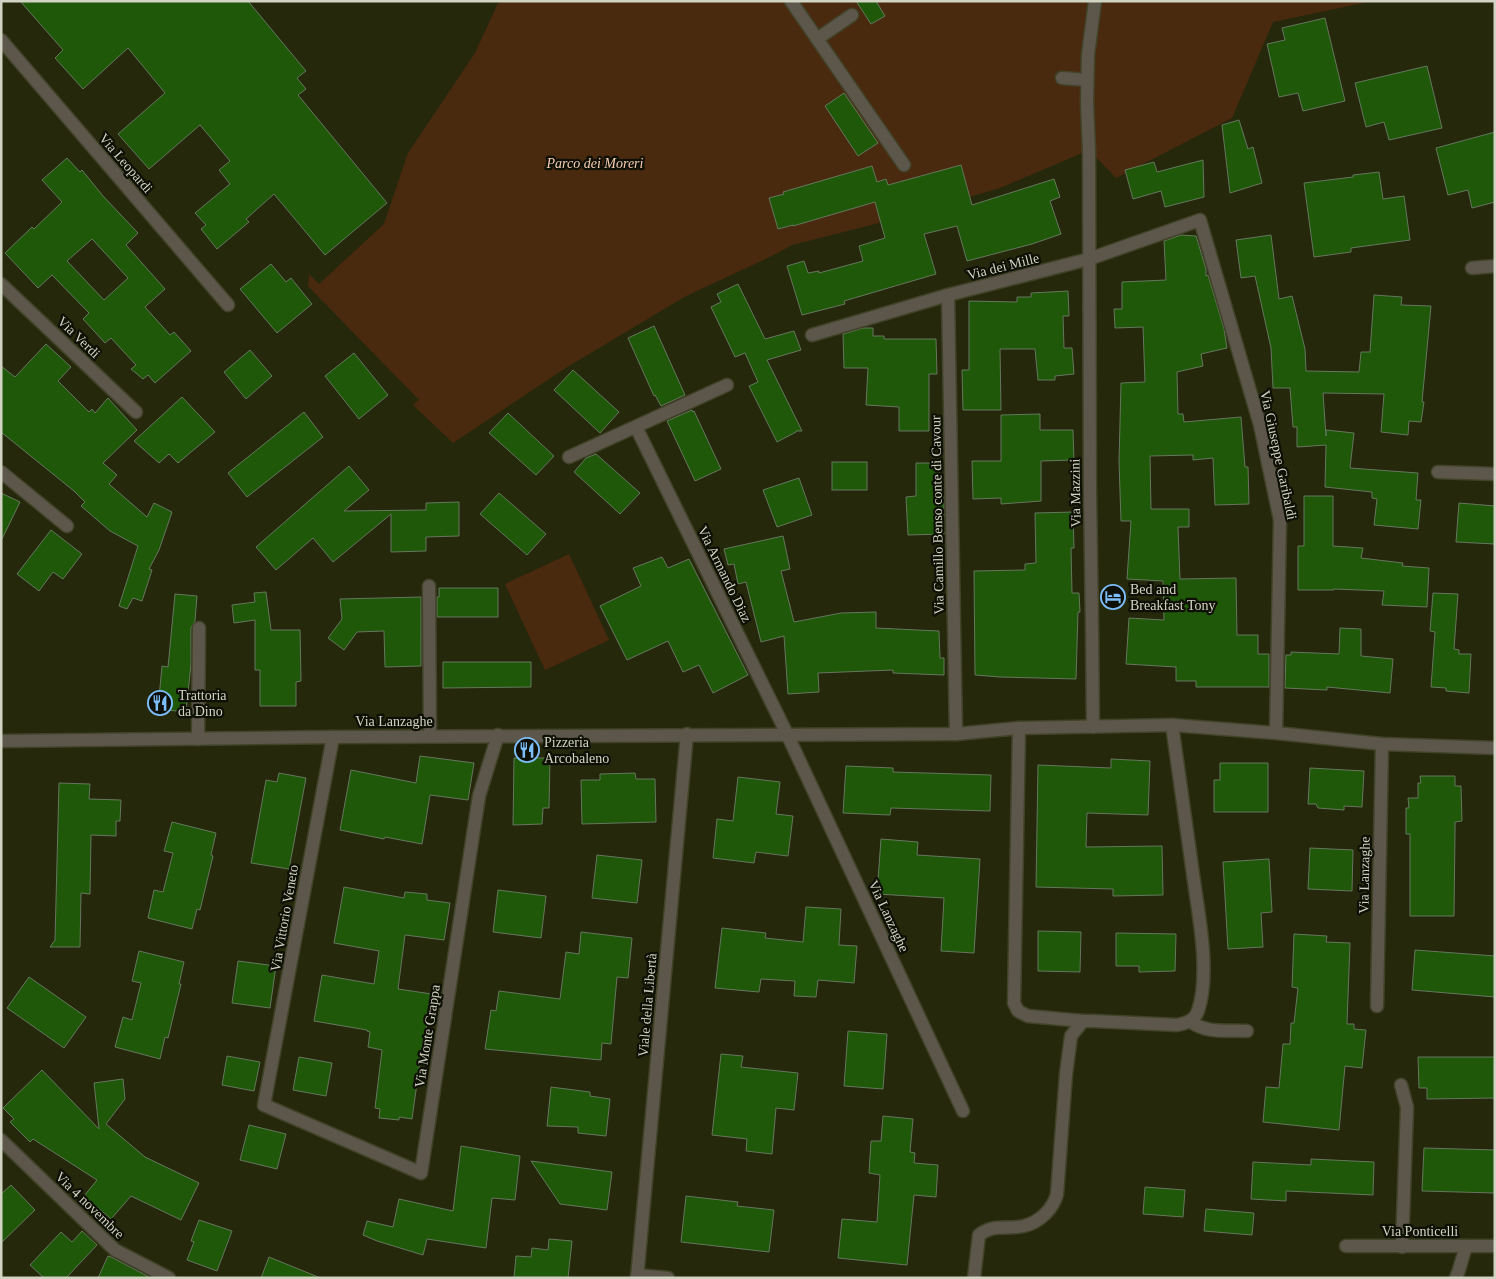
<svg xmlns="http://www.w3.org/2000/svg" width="1496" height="1279" font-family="'Times New Roman',serif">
	<rect width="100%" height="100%" fill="#26280c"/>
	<g fill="#4a2a0f">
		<path d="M499 1H1373L1273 22 1232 118 1116 178 1089 150 1000 188 875 224 792 245 772 256 686 296 564 369 453 443 413 405 419 400 308 286 309 274 319 284 384 224 408 153 475 53Z"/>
		<path d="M569 554 609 640 545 670 505 584Z"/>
	</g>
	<g fill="#1f5808" stroke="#64775e" fill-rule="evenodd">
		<path d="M20 1H248L306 71 297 78 306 89 298 95 387 203 325 255 274 194 246 219 249 222 217 249 201 229 206 225 195 213 230 184 219 170 230 161 200 125 149 169 118 134 165 93 128 48 83 89 55 58 63 50Z"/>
		<path d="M856 1H876L885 16 871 24Z"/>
		<path d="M1325 18 1345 101 1303 111 1298 93 1279 97 1267 44 1285 40 1282 28Z"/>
		<path d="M1427 66 1442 128 1389 140 1384 122 1366 127 1355 83Z"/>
		<path d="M844 93 878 143 858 156 825 106Z"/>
		<path d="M1239 120 1248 149 1253 147 1262 183 1230 193 1222 125Z"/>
		<path d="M1495 132V202L1472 208 1468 190 1448 195 1436 148Z"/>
		<path d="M67 158 80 172 82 170 103 196 138 233 126 245 165 289 145 307 170 335 174 332 191 351 155 383 148 375 143 379 131 369 136 365 111 338 105 343 83 319 89 313 52 275 38 288 5 253 32 227 34 229 62 202 42 180ZM92 239 128 278 104 300 67 261Z"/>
		<path d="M1203 160 1204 197 1165 207 1161 191 1133 199 1125 170 1154 162 1157 172Z"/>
		<path d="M961 165 972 205 1054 179 1060 197 1050 201 1061 234 1032 244 967 261 957 226 924 234 936 274 844 301 845 304 802 315 787 266 804 261 808 273 819 271V273L863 261 859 246 885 238 875 202 793 226V225L778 229 769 198 784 194 783 192 872 166 877 182 886 179 888 185Z"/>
		<path d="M1379 172 1383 199 1404 196 1410 240 1351 248V252L1314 257 1304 183 1353 177V175Z"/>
		<path d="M1181 235 1196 236 1206 269V276L1208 275 1224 329 1227 348 1201 354 1203 366 1177 372 1178 414H1183L1184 422 1241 417 1245 467H1248L1249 504 1215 505 1213 458 1193 460V455L1150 456 1151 509H1189V527H1178L1180 579 1236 578 1237 635H1258V654H1269V687H1196V681H1176V667L1126 664 1129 618 1164 620 1163 581 1127 579 1131 521H1121L1119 462 1121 383 1145 382 1143 327 1115 328 1114 309H1122V282L1166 280 1164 241Z"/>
		<path d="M1271 235 1279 299 1292 296 1305 349 1306 371 1359 372 1361 352H1370L1374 295 1402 297 1401 305 1431 306 1422 402H1424L1421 422 1409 421 1408 435 1381 432 1384 394 1323 393 1326 436V430L1354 433 1350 468 1418 473 1416 500H1421L1418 529 1374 525 1377 499 1372 498V492L1325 487 1326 445 1297 447V427H1293L1290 388H1273L1271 348 1255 276 1241 278 1236 240Z"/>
		<path d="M271 264 286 282 291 278 312 304 277 333 240 289Z"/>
		<path d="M738 284 765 339 794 331 801 350 767 360 802 431H796V432L777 442 749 386 758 382 745 353 735 357 711 307 721 302 717 294Z"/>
		<path d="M1068 291 1069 316H1063L1064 348H1072L1074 374 1055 376V380H1038L1035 349H1000L1001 410H963L962 370H969V301L1017 302V297H1031V293Z"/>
		<path d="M654 326 685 395 661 406 655 395 654 396 628 338Z"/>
		<path d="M863 328H873V336H884V339H936L937 374H929V431H899V407L866 405 868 368H844L843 334Z"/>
		<path d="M46 344 71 367 58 381 89 412 92 409 95 413 108 398 137 430 103 463 117 475 109 484 147 517 154 503 172 512 159 550 149 569 152 570 142 601 133 598 127 609 119 606 138 546 110 531 81 506 85 502 74 491 1 432V366L15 377Z"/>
		<path d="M250 350 272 376 246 399 224 372Z"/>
		<path d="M354 353 388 395 359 419 325 376Z"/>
		<path d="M573 370 619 412 600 433 554 390Z"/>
		<path d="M182 397 215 432 178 463 169 454 159 463 134 441Z"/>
		<path d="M692 410 693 412 694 411 721 469 695 481 667 421Z"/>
		<path d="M304 412 323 437 247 497 228 473Z"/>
		<path d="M508 413 554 456 536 475 489 433Z"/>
		<path d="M1040 414V430H1073L1074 460 1041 461V501L1001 504V498L973 499 972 461H1001V415Z"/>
		<path d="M596 454 640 493 620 514 574 472 586 458Z"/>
		<rect x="832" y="462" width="35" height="28"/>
		<path d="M916 463H940L939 495H944V534L908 535 906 497 916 496Z"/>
		<path d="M349 466 369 490 344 511 426 510V503L459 502V536L426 537V551L391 552V514L333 562 313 538 276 570 256 547Z"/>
		<path d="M799 478 812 515 777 527 763 490Z"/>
		<path d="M1 493 20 502 1 541Z"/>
		<path d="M499 493 546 534 527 555 480 514Z"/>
		<path d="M1304 496H1333V546L1363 548 1361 558 1403 563 1402 566 1429 568 1427 607 1382 605 1384 591 1334 589V590H1298V546H1304Z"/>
		<path d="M1459 503 1495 506V544L1456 542Z"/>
		<path d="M1073 512 1074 548H1071L1072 593H1079L1080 612H1078L1076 679 1000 677 975 675 974 571 1025 570V564L1036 563 1035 513Z"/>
		<path d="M51 530 82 554 63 579 53 572 39 591 17 574Z"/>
		<path d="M783 536 790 569 781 571 794 622 841 613 876 612V628L939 631 940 658H944V675L893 673V670L818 673 819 692 788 694 784 636 761 642 746 582 738 584 734 564 728 565 724 549Z"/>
		<path d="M662 557 668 568 689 559 748 675 713 693 699 665 683 672 668 641 627 660 600 606 641 586 633 568Z"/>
		<path d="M439 588H498V617H437V597H439Z"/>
		<path d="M266 592 271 630H300L301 681 296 682V706H260V670H255V620L234 623 232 605 255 602 254 593Z"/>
		<path d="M1433 593 1458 594 1454 649 1459 650V654H1471L1469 693 1446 691V688L1431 687 1435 632 1430 631Z"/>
		<path d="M175 594 197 596 195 621 191 628V664L186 712 158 709 162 666 168 667Z"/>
		<path d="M421 597V666L385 667 384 631 357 632 344 650 328 638 342 619 340 599Z"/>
		<path d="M1340 628 1361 629V656L1393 659 1390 693 1327 687V690L1285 688 1286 655H1291V652L1339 654Z"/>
		<path d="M443 662H531V687L443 688Z"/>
		<path d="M420 756 474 763 468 800 430 795 422 844 385 837 384 839 340 830 351 770 416 783Z"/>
		<path d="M514 758H550L549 808H543L542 824 513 825Z"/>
		<path d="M1111 759 1150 761 1148 815 1087 813 1086 847 1162 846 1163 895 1113 896V889L1036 887 1038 765 1111 768Z"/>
		<path d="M1220 763H1268V812H1214V780H1220Z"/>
		<path d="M846 766 893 768V772L991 775 990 811 891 808 890 815 843 813Z"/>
		<path d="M1310 768 1364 771 1362 807 1344 806V810L1318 808 1316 804H1308Z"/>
		<path d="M279 773 306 778 289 869 251 863 266 780 277 782Z"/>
		<path d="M635 773 636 779H655L656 822 582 824 581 780H600V774Z"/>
		<path d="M1420 776H1455V786H1461L1462 821 1455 822V832L1454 916H1410V834H1406V808H1409L1408 798H1418V783H1421Z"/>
		<path d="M738 777 780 782 776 814 793 816 788 856 756 852 754 863 713 858 717 819 733 821Z"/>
		<path d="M59 783 90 784 89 799 121 800 120 821H116V836L91 835 90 894 81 893 80 947H50L55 940Z"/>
		<path d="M172 822 216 833 211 855 213 856 200 910 197 909 192 929 148 918 154 890 163 892 173 853 164 851Z"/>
		<path d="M881 839 918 842 917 855 980 859 974 953 941 951 944 898 877 894Z"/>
		<path d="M1310 848 1353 850 1352 891 1308 889Z"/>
		<path d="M597 855 642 860 637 903 592 898Z"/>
		<path d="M1269 859 1272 912 1261 913 1263 947 1228 949 1223 862Z"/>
		<path d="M344 887 404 898 405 892 427 894V900L450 903 444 940 405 935 398 989 432 994 424 1041 423 1040 412 1119 399 1117V1120L379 1118 380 1109 375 1108 382 1050 368 1047 370 1032 367 1031V1030L314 1021 322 975 374 984 379 951 334 943Z"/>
		<path d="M498 890 546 896 541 938 493 932Z"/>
		<path d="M806 907 841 909 839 945 857 946 854 983 818 980 816 997 794 996 795 981 761 979 759 992 715 988 722 928 766 933 765 938 803 942Z"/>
		<path d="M1038 931 1081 932 1080 972 1038 971Z"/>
		<path d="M581 932 632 938 628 978 617 977 611 1044 602 1043 601 1060 485 1049 491 1010 496 1011 499 991 560 999 566 952 579 954Z"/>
		<path d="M1116 933 1176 934 1175 971 1139 972V966H1116Z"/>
		<path d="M1294 934 1327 936 1326 942 1350 943 1347 1024H1354V1029L1366 1030 1362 1068 1345 1066 1339 1130 1263 1122 1266 1087 1279 1088 1283 1044H1290L1291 1023H1294L1298 988 1292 987Z"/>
		<path d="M1415 950 1495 956V997L1412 990Z"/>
		<path d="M139 951 184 962 179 984H181L168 1038 165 1037 160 1059 115 1047 123 1017 132 1020 141 983 132 981Z"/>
		<path d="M238 961 276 966 270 1008 232 1003Z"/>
		<path d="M29 977 86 1017 64 1048 7 1008Z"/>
		<path d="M848 1031 887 1034 883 1089 844 1086Z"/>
		<path d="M721 1054 743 1056 741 1067 798 1073 794 1110 776 1108 772 1154 746 1151 747 1139 712 1135Z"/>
		<path d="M227 1056 260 1062 254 1091 222 1085Z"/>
		<path d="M299 1057 332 1063 326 1096 293 1090Z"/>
		<path d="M1418 1057H1495V1098L1427 1099V1088H1419Z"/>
		<path d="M42 1070 99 1129 94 1083 123 1079 125 1099 106 1124 145 1157 199 1183 181 1220 131 1196 111 1219 84 1196 97 1180 33 1139 30 1142 10 1122 14 1119 3 1108Z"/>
		<path d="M551 1087 590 1092V1096L610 1099 606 1136 578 1133V1127L547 1126Z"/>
		<path d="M883 1116 913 1119 910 1152 915 1153 914 1163 938 1165 936 1197 914 1195 907 1265 838 1258 842 1219 877 1222 880 1175 869 1173 871 1141H881Z"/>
		<path d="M249 1125 286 1134 277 1169 240 1160Z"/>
		<path d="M461 1146 520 1156 515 1200 492 1198 486 1248 427 1239 423 1255 377 1241 363 1235 367 1221 393 1227 399 1199 453 1211Z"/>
		<path d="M1424 1148 1495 1150V1193L1422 1191Z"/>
		<path d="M1311 1159 1374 1162 1373 1195 1286 1191V1201L1251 1199 1253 1162 1311 1165Z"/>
		<path d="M531 1161 612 1172 607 1210 560 1204Z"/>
		<path d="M11 1185 35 1210 1 1243V1194Z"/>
		<path d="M1145 1187 1185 1190 1183 1217 1143 1214Z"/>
		<path d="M686 1196 738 1202 737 1206 774 1210 769 1252 681 1242Z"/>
		<path d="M1206 1209 1254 1213 1252 1235 1204 1231Z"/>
		<path d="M199 1220 232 1231 217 1271 187 1260 194 1242 191 1241Z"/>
		<path d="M82 1231 97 1245 66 1278H44L30 1265 61 1232 72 1242Z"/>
		<path d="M549 1239 572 1241 568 1278H514L516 1256 531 1257 532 1248 548 1250Z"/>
		<path d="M108 1256 111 1257 151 1278H98Z"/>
		<path d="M269 1257 318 1277V1278H261Z"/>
	</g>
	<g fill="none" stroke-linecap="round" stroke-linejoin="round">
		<defs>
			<g id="service">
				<path d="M1062 78 1087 80"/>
				<path d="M1089 150 1087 102 1088 55 1095 1"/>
				<path d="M1190 1021C1206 1034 1227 1030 1247 1031"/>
			</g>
			<g id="minor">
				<path d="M791 1 904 165"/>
				<path d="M817 39 852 15"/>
				<path d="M1 40 228 305"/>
				<path d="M1089 150 1090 493 1092 625 1093 727"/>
				<path d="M1472 268 1495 266"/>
				<path d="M1 284 136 412"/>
				<path d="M948 295 956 734"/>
				<path d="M812 335 948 295 1089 259 1200 220 1260 425 1280 520 1276 733"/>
				<path d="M636 427 787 734 963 1111"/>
				<path d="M569 457 727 385"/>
				<path d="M1 472 67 526"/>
				<path d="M1438 472 1495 474"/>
				<path d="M429 586 430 736"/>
				<path d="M1019 728 1014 1003 1018 1011 1028 1016 1083 1021"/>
				<path d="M333 737 264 1105 421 1173 479 796 498 735"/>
				<path d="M198 739 199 628"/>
				<path d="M1377 1006 1382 744"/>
				<path d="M1401 1085 1407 1107 1402 1247"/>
				<path d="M1 1140 115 1250 169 1278"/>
				<path d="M1346 1246H1495"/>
				<path d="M637 1275 668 1278"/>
				<path d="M974 1278 979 1235C994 1223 1007 1230 1024 1226 1040 1222 1053 1209 1057 1194L1066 1074 1071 1036 1083 1021H1093L1177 1025C1187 1023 1194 1021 1198 1011 1211 972 1198 913 1193 874 1186 824 1179 775 1172 725"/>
				<path d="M1456 1278 1459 1270 1466 1246"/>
			</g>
			<g id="tertiary">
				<path d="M1 741 333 737 956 734 1019 728 1172 725 1276 733 1382 744 1495 748"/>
				<path d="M637 1278 687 734"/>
			</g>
		</defs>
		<use href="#service" stroke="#414329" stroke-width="15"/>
		<use href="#minor" stroke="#414329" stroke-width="15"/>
		<use href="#tertiary" stroke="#414329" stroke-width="15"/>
		<use href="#service" stroke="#5d574b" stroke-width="12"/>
		<use href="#minor" stroke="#5d574b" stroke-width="12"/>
		<use href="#tertiary" stroke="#5d574b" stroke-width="12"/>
	</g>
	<defs>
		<symbol id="hotel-ring" viewBox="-11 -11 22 22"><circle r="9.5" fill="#0f1005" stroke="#7cbef9" stroke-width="1.5"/><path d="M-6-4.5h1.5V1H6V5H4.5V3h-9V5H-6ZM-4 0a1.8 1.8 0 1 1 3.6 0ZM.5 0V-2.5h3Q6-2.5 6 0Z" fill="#7cbef9"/></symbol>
		<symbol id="restaurant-ring" viewBox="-11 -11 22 22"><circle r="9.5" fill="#0f1005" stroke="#7cbef9" stroke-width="1.5"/><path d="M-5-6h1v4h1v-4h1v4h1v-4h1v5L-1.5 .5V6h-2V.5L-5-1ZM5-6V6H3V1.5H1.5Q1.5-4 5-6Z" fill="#7cbef9"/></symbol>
	</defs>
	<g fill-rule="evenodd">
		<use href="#hotel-ring" x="1099" y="583" width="28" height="28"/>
		<use href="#restaurant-ring" x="146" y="689" width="28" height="28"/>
		<use href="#restaurant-ring" x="513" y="736" width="28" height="28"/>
	</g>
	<g text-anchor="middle" stroke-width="4.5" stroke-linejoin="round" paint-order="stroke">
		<g font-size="14" fill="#d1d3c3" stroke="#0f1005">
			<text transform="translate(126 163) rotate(49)" y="5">Via Leopardi</text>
			<text transform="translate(1003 266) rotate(-14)" y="5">Via dei Mille</text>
			<text transform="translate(79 337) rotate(44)" y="5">Via Verdi</text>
			<text transform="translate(1279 455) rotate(78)" y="5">Via Giuseppe Garibaldi</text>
			<text transform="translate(1075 493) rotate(-91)" y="5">Via Mazzini</text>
			<text transform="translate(937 515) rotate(-91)" y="5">Via Camillo Benso conte di Cavour</text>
			<text transform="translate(725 574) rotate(64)" y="5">Via Armando Diaz</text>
			<text x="394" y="726">Via Lanzaghe</text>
			<text transform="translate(1364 875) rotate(-89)" y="5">Via Lanzaghe</text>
			<text transform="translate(889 916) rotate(65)" y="5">Via Lanzaghe</text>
			<text transform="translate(284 918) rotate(-80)" y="5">Via Vittorio Veneto</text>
			<text transform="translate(647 1005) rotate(-85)" y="5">Viale della Libertà</text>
			<text transform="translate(427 1036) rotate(-81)" y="5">Via Monte Grappa</text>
			<text transform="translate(90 1205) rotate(44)" y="5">Via 4 novembre</text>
			<text x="1420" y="1236">Via Ponticelli</text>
		</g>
		<g font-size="14" font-style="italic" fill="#f8cfb2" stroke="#0f1005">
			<text x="595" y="168">Parco dei Moreri</text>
		</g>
		<g font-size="14" fill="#d1d3c3" stroke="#0f1005" text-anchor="start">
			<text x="1130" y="594">Bed and<tspan x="1130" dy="16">Breakfast Tony</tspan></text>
			<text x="178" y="700">Trattoria<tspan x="178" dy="16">da Dino</tspan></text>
			<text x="544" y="747">Pizzeria<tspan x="544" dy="16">Arcobaleno</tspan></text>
		</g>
	</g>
	<rect width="1496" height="1279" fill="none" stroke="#d1d3c3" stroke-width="5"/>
</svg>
